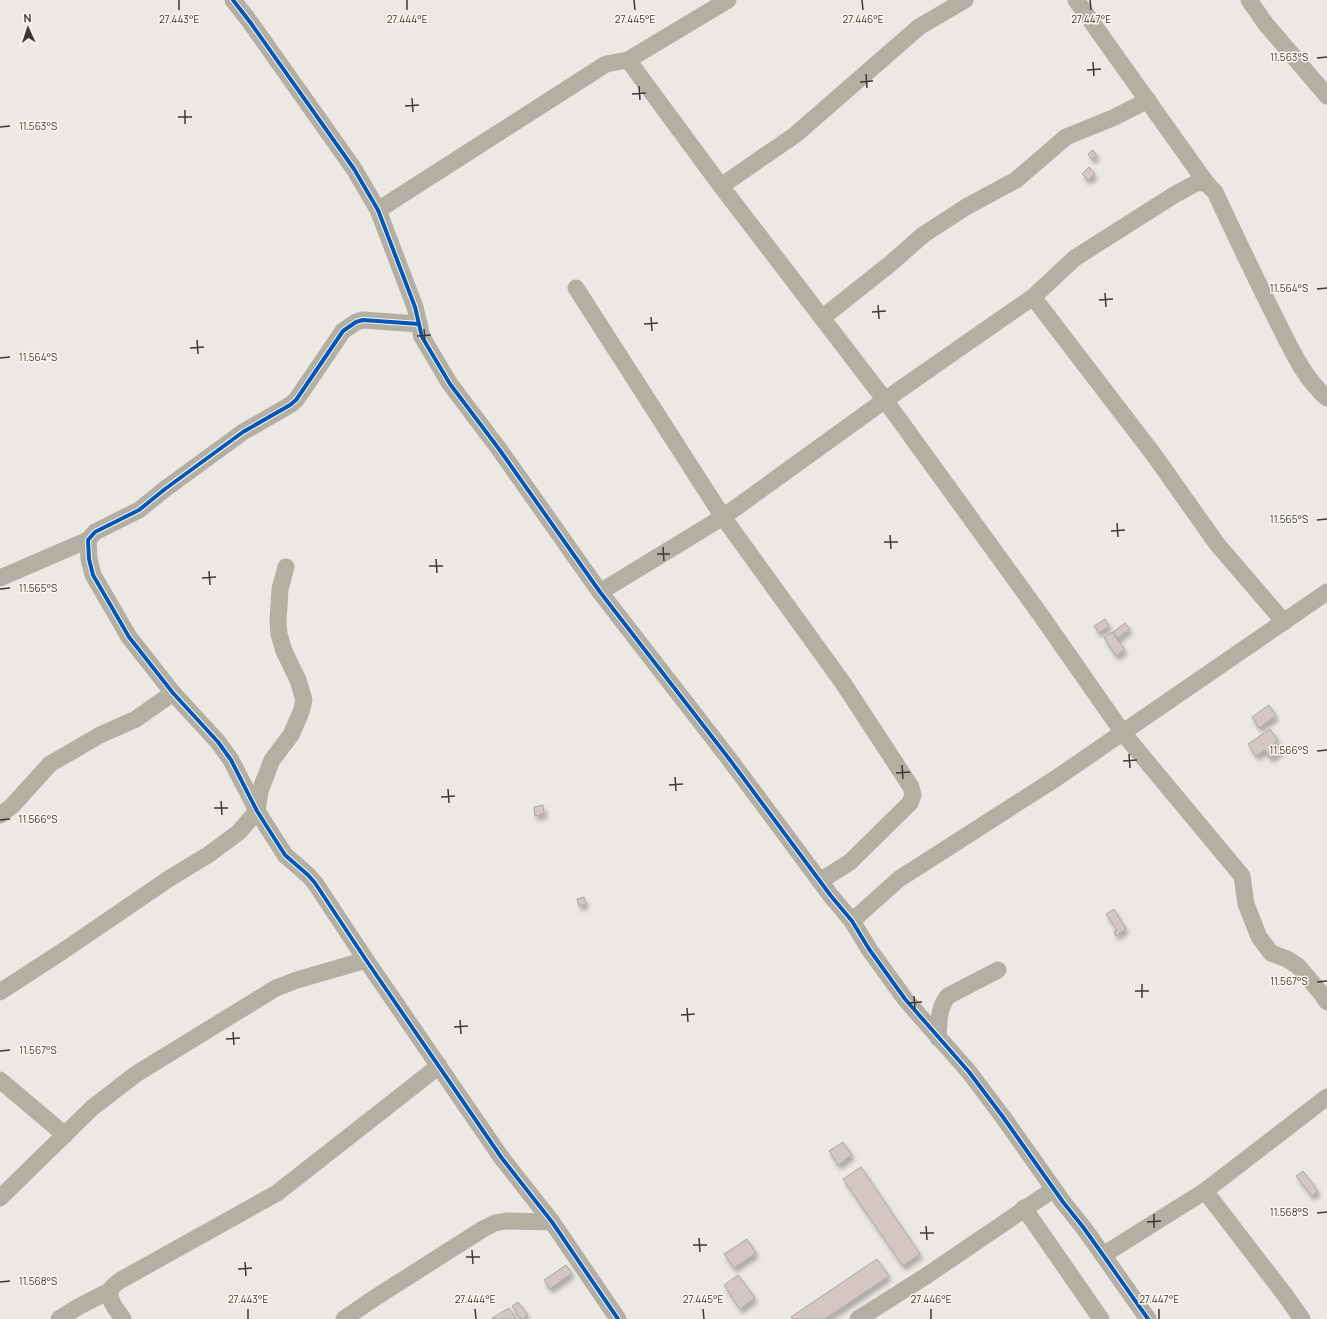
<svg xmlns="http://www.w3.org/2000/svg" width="1327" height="1319" font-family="Manrope,sans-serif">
	<defs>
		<filter id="shadow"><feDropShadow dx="2.5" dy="4.5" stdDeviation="2" flood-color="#0004"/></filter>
	</defs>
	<rect width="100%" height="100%" fill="#ece8e4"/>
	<g fill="#d4c6c1" stroke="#a9a6a4" filter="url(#shadow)">
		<path d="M1093 150 1097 156 1092 159 1088 154Z"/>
		<path d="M1089 167 1095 174 1088 180 1082 174Z"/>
		<path d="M1105 619 1109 626 1099 633 1094 626Z"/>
		<path d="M1125 623 1130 629 1118 638 1113 632Z"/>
		<path d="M1112 632 1125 650 1116 656 1104 638Z"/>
		<path d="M1269 705 1276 716 1259 728 1252 717Z"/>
		<path d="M1270 729 1278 740 1275 742 1281 751 1270 758 1265 750 1256 756 1248 744Z"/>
		<path d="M543 805 544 814 535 816 534 807Z"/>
		<path d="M584 897 586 904 579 906 577 899Z"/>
		<path d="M1114 909 1126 929 1116 936 1114 932 1117 930 1106 914Z"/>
		<path d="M843 1142 852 1155 838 1165 829 1151Z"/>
		<path d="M861 1167 920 1254 903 1266 843 1179Z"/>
		<path d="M1303 1171 1318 1191 1312 1196 1296 1176Z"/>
		<path d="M747 1239 756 1253 734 1268 724 1254Z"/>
		<path d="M877 1259 889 1276 825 1319H793L791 1317Z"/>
		<path d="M566 1265 572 1273 550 1289 544 1280Z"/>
		<path d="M738 1275 755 1298 740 1309 724 1285Z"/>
		<path d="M518 1302 528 1315 523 1319H521L512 1306Z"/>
		<path d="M509 1308 516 1319H493L492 1318Z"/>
	</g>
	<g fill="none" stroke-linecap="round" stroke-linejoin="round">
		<g stroke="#b4afa3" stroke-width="17">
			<path d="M233 0 250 22 330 135 354 169 378 210 415 307 422 337 450 384 499 449 600 592 730 760 831 896 852 921 869 949 905 999 969 1072 1003 1117 1063 1202 1083 1227 1103 1255 1148 1319"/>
			<path d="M1076 0 1207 184"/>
			<path d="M1249 0 1265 23 1327 96"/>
			<path d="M628 60 721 186 885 400 1040 614 1123 733 1242 876 1246 904 1259 937 1271 953 1287 959 1298 966 1321 993 1327 1002"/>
			<path d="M721 186 795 135 919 27 965 0"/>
			<path d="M378 210 606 64 628 60 728 0"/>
			<path d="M576 288 723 517 885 400 1033 297 1075 258 1174 195 1198 182 1207 184 1215 192C1235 235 1255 277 1276 319 1291 348 1302 376 1327 398"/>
			<path d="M1033 297 1154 455 1217 544 1284 622"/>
			<path d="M822 318 890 264 923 235 966 207 1016 180 1066 137 1115 117 1148 100"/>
			<path d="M419 324 363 320 356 322 343 331 296 400 290 405 243 432 165 489 139 510 95 532 88 540 89 559 93 575 129 637 173 693 218 742 231 760 257 811 285 855 308 875 315 883 366 960 501 1157 552 1222 618 1319"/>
			<path d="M0 578 88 540"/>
			<path d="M600 592 723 517 843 683 911 787 913 795 910 803 850 862 820 881"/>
			<path d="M0 815 12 806 50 764 100 735 136 719 173 693"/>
			<path d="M852 921 899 879 1055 779 1327 592"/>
			<path d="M0 992 63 951 170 878 208 855 239 832 257 811 260 791 272 760 291 735 301 712 304 700 298 680 284 651 279 634 278 622 280 589 286 567"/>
			<path d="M938 1038C939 1023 938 1008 948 996L998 970"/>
			<path d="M0 1080 65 1135"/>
			<path d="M1205 1191 1285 1295 1302 1319"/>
			<path d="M0 1198 92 1108 136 1074 276 988 297 980 366 960"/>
			<path d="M1024 1208 1101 1319"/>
			<path d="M1103 1255 1205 1191 1327 1097"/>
			<path d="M59 1319 78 1307 111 1290"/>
			<path d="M123 1319C118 1311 106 1299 111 1289 113 1286 118 1282 121 1280L277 1193 439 1066"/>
			<path d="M344 1319 373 1299 483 1229 495 1223 506 1221 552 1222"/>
			<path d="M858 1319 926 1276 1054 1189"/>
		</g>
		<defs>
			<g id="cycleway">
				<path d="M233 0 250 22 330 135 354 169 378 210 415 307 422 337 450 384 499 449 600 592 730 760 831 896 852 921 869 949 905 999 969 1072 1003 1117 1063 1202 1083 1227 1103 1255 1148 1319"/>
				<path d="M419 324 363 320 356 322 343 331 296 400 290 405 243 432 165 489 139 510 95 532 88 540 89 559 93 575 129 637 173 693 218 742 231 760 257 811 285 855 308 875 315 883 366 960 501 1157 552 1222 618 1319"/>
			</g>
		</defs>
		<use href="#cycleway" stroke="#fdf5ee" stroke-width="6"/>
		<use href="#cycleway" stroke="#0057b8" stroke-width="4"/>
	</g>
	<path fill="none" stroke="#3c3936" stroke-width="1.5" d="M179 0V10M407 0V10M634 0 635 10M862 0 863 10M1090 0 1091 10M1317 58 1327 57M1093 62 1094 76M1087 70 1101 69M866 74 867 88M860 82 873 81M639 86 640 100M632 94 646 93M412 98 413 112M405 106 419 105M185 110V124M178 117H192M0 127 10 126M1317 289 1327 288M1105 293 1106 307M1099 300 1113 299M878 305 879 319M872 312 886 311M651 317 652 331M644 324 658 323M424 329 425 343M417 336 431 335M197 340 198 354M190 348 204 347M0 358 10 357M1317 520 1327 519M1117 523 1118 537M1111 531 1125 530M890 535 891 549M884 542H898M663 547 664 561M657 554H670M436 559 437 573M429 566H443M209 571 210 585M202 578 216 577M0 589 10 588M1317 751 1327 750M1129 754 1130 768M1123 761 1137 760M902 765 903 779M896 773 910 772M675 777 676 791M669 785 683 784M448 789 449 803M441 797 455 796M221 801 222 815M214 808H228M0 820 10 819M1317 982 1327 981M1142 984V998M1135 991H1149M914 996 915 1010M908 1003 922 1002M687 1008 688 1022M681 1015 695 1014M460 1020 461 1034M454 1027 468 1026M233 1032 234 1045M226 1039 240 1038M0 1051 10 1050M1317 1213 1327 1212M1154 1214V1228M1147 1222 1161 1221M926 1226 927 1240M920 1233H934M699 1238 700 1252M693 1245H707M472 1250 473 1264M466 1257H480M245 1262 246 1276M238 1269 252 1268M0 1282 10 1281M248 1309V1319M475 1309 476 1319M703 1309 704 1319M931 1309V1319M1159 1309V1319"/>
	<g font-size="10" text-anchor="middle" fill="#3c3936" stroke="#fdf5ee" stroke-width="3" stroke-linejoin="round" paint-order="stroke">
		<text x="179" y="23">27.443°E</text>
		<text x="407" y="23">27.444°E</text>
		<text x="635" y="23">27.445°E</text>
		<text x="863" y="23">27.446°E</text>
		<text x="1091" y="23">27.447°E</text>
		<text x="1289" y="61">11.563°S</text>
		<text x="38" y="130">11.563°S</text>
		<text x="1289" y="292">11.564°S</text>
		<text x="38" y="361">11.564°S</text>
		<text x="1289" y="523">11.565°S</text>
		<text x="38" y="592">11.565°S</text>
		<text x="1289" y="754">11.566°S</text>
		<text x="38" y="823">11.566°S</text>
		<text x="1289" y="985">11.567°S</text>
		<text x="38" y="1054">11.567°S</text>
		<text x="1289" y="1216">11.568°S</text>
		<text x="38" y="1285">11.568°S</text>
		<text x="248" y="1303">27.443°E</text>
		<text x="475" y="1303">27.444°E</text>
		<text x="703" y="1303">27.445°E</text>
		<text x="931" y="1303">27.446°E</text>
		<text x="1159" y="1303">27.447°E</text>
	</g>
	<g transform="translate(28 28) rotate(357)" stroke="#fdf5ee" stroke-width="3" paint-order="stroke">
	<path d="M0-3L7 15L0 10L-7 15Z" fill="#3c3936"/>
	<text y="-6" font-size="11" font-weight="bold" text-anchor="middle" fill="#3c3936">N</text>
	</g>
</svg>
